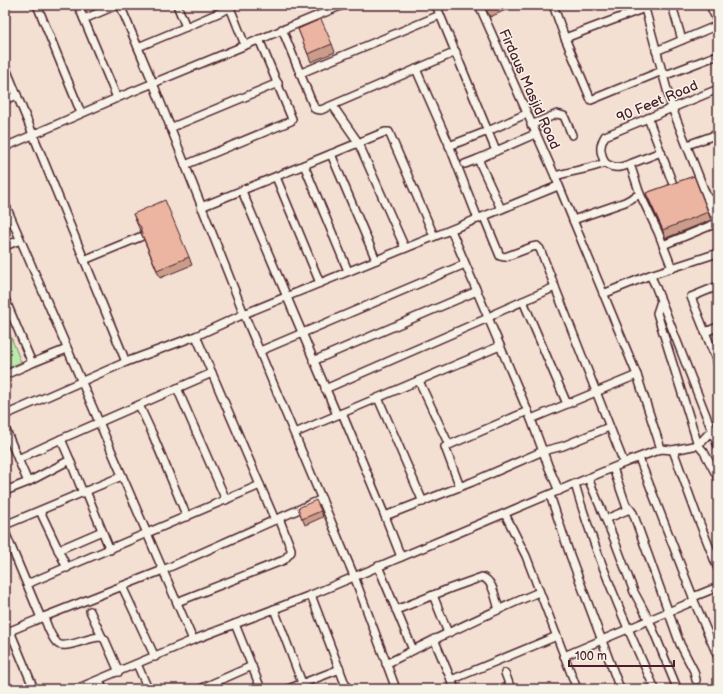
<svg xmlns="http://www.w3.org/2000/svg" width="723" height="694" font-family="'Balsamiq Sans',sans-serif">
	<rect width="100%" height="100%" fill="#f3e0d3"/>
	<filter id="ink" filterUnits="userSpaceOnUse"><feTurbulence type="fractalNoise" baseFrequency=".025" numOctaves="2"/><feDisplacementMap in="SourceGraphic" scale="8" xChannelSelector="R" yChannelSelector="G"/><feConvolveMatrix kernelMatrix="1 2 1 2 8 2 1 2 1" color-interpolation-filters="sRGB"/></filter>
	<g filter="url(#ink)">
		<path fill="#bbebaa" stroke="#82856a" d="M5 322 21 362 5 369Z"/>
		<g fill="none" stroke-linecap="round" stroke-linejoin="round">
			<defs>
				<g id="minor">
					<path d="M37 5 81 113"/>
					<path d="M78 5 117 98"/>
					<path d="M120 5 153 83 244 314 354 576 396 689"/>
					<path d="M229 5 245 45"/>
					<path d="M436 5 496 151 478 159"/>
					<path d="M479 5 555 176 573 220 637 375 661 449"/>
					<path d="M553 5 565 38 591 100 662 71"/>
					<path d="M644 5 672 108 718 225"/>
					<path d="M672 5 682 40"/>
					<path d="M710 5 718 23"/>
					<path d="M84 19 117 5"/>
					<path d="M186 27 230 8"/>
					<path d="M282 29 313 105 315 109 321 110 456 52"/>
					<path d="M565 38 645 8"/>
					<path d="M138 47 186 27 177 5"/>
					<path d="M656 51 718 25"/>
					<path d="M5 66 126 362"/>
					<path d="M416 69 448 142 478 219"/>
					<path d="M301 73 440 15"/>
					<path d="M663 76 718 55"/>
					<path d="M5 100 17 95"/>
					<path d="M333 106 358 142 405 248"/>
					<path d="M648 118 674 187"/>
					<path d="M531 125 557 114 564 116 572 135"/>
					<path d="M170 128 278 83"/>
					<path d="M687 145 718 134"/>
					<path d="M449 146 488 131 526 114"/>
					<path d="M5 147 117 98 343 5"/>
					<path d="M496 151 535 134"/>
					<path d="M331 154 376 260"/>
					<path d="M605 163C614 169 620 168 630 164"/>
					<path d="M465 164 478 159 501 209"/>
					<path d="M185 165 291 121 292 119 259 39"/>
					<path d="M304 165 348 271"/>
					<path d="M555 176C571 171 589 169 605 163 600 152 599 146 605 136L718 89"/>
					<path d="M276 177 320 283"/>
					<path d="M242 191 337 415"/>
					<path d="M640 194 630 164 661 152"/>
					<path d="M708 200 718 197"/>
					<path d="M5 204 193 640"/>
					<path d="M201 207 385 132H389L434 236"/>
					<path d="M484 217 500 256 505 257 532 247 537 246 540 249 555 287"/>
					<path d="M573 220 625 202 640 194 658 232 672 268"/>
					<path d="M451 230 531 419 637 375"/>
					<path d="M663 245 717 223"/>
					<path d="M5 246 20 240"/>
					<path d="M718 253 650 275 655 285 718 446"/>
					<path d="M84 260 140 237"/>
					<path d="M718 286 691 297 718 364"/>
					<path d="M603 294 650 275"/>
					<path d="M5 299 32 363 5 375"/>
					<path d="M523 301 567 404"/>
					<path d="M661 301 657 313 698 445"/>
					<path d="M705 332 718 327"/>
					<path d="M196 336 260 485"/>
					<path d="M260 351 465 264"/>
					<path d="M313 361 477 291"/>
					<path d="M32 363 67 349"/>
					<path d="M419 381 449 445 528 411"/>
					<path d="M177 388 226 500"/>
					<path d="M325 389 488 318 496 313 555 287 624 463"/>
					<path d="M378 398 423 502"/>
					<path d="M139 405 152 433 187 517"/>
					<path d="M342 413 385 516 401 557"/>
					<path d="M5 415 126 362 196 336 244 314 558 186"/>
					<path d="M531 419 549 468 559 491"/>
					<path d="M5 428 18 459"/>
					<path d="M295 433 500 346"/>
					<path d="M61 439 212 373"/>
					<path d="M449 445 445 447 460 487"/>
					<path d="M698 445 712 430"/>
					<path d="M673 450 697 516 718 569"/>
					<path d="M70 460 83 493"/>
					<path d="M613 468 626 505 630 509"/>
					<path d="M588 478 614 539 634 592 649 620 677 688"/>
					<path d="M575 484C595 554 624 622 655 689"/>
					<path d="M5 491 28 482 70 460 61 439 18 459 28 482"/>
					<path d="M86 491 110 550"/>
					<path d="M550 495 570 555 620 689"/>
					<path d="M40 511 67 568"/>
					<path d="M505 514 526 556 577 689"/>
					<path d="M385 516 472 482 543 451 563 446 609 427"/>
					<path d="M606 519 630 509 633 513 680 644 694 671 696 680"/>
					<path d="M5 525 122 476"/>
					<path d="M5 532 41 618 5 633"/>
					<path d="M58 550 102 531"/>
					<path d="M378 566 413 650"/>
					<path d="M27 584 260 485 275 520"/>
					<path d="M122 586 155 657"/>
					<path d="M311 595 347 689"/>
					<path d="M433 595 448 633"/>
					<path d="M693 597 718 587"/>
					<path d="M694 601 718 657"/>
					<path d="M177 602 284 560 291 552V549L279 518"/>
					<path d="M274 609 302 683"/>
					<path d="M396 610 451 588 482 577C494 581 495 599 499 609"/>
					<path d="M90 611 102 637"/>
					<path d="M44 617C47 625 50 636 57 643 64 651 89 636 102 637L105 640 119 672"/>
					<path d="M41 618 163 570 322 499"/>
					<path d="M235 624 261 689"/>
					<path d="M10 631 34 689"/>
					<path d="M434 639 455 689"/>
					<path d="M564 656 694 601 693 597 639 458"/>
					<path d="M137 664 148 689"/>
					<path d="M386 664C436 638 487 614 539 592"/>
					<path d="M505 673 511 689"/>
					<path d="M99 680 103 689"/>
					<path d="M451 680 557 636"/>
					<path d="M76 689 193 640 311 595 624 463 661 449 673 450 698 445 704 452 718 478"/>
					<path d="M200 689 252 666"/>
					<path d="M288 689 340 669"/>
				</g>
			</defs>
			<use href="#minor" stroke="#4a1f2b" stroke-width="10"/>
			<use href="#minor" stroke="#f7f3e8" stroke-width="7"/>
		</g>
		<g fill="#ca9c8a" stroke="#4a1f2b">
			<path d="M484 5H517L490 17Z"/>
			<path d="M298 29 332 44 335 52 311 62Z"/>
			<path d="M694 176 711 220 666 238 649 201 646 193Z"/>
			<path d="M133 214 189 257 192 265 160 278Z"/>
			<path d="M298 508 321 511 323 517 305 525Z"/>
		</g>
		<g fill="#ebb5a1" stroke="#4a1f2b">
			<path d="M485 5H496L487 9Z"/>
			<path d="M321 19 332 44 308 54 298 29Z"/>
			<path d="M694 176 708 212 663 230 646 193Z"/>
			<path d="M165 200 189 257 157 270 141 232V227L138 224 133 214Z"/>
			<path d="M316 500 321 511 302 519 298 508Z"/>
		</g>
	</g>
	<g text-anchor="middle" stroke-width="3" stroke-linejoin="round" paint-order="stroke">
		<g font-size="14" fill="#4a1f2b" stroke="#f7f3e8">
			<text transform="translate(530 89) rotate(66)" y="5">Firdaus Masjid Road</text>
			<text transform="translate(657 101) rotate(-23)" y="5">90 Feet Road</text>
		</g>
	</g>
	<rect width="723" height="694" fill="none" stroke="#f7f3e8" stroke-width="20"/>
	<rect x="10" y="10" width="703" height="674" fill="none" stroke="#4a1f2b" stroke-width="1.5" filter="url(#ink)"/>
	<path d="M569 660v6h105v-6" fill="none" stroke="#4a1f2b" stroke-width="2"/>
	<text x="575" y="660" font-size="12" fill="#4a1f2b" stroke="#f7f3e8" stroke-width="3" paint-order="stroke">100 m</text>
</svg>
